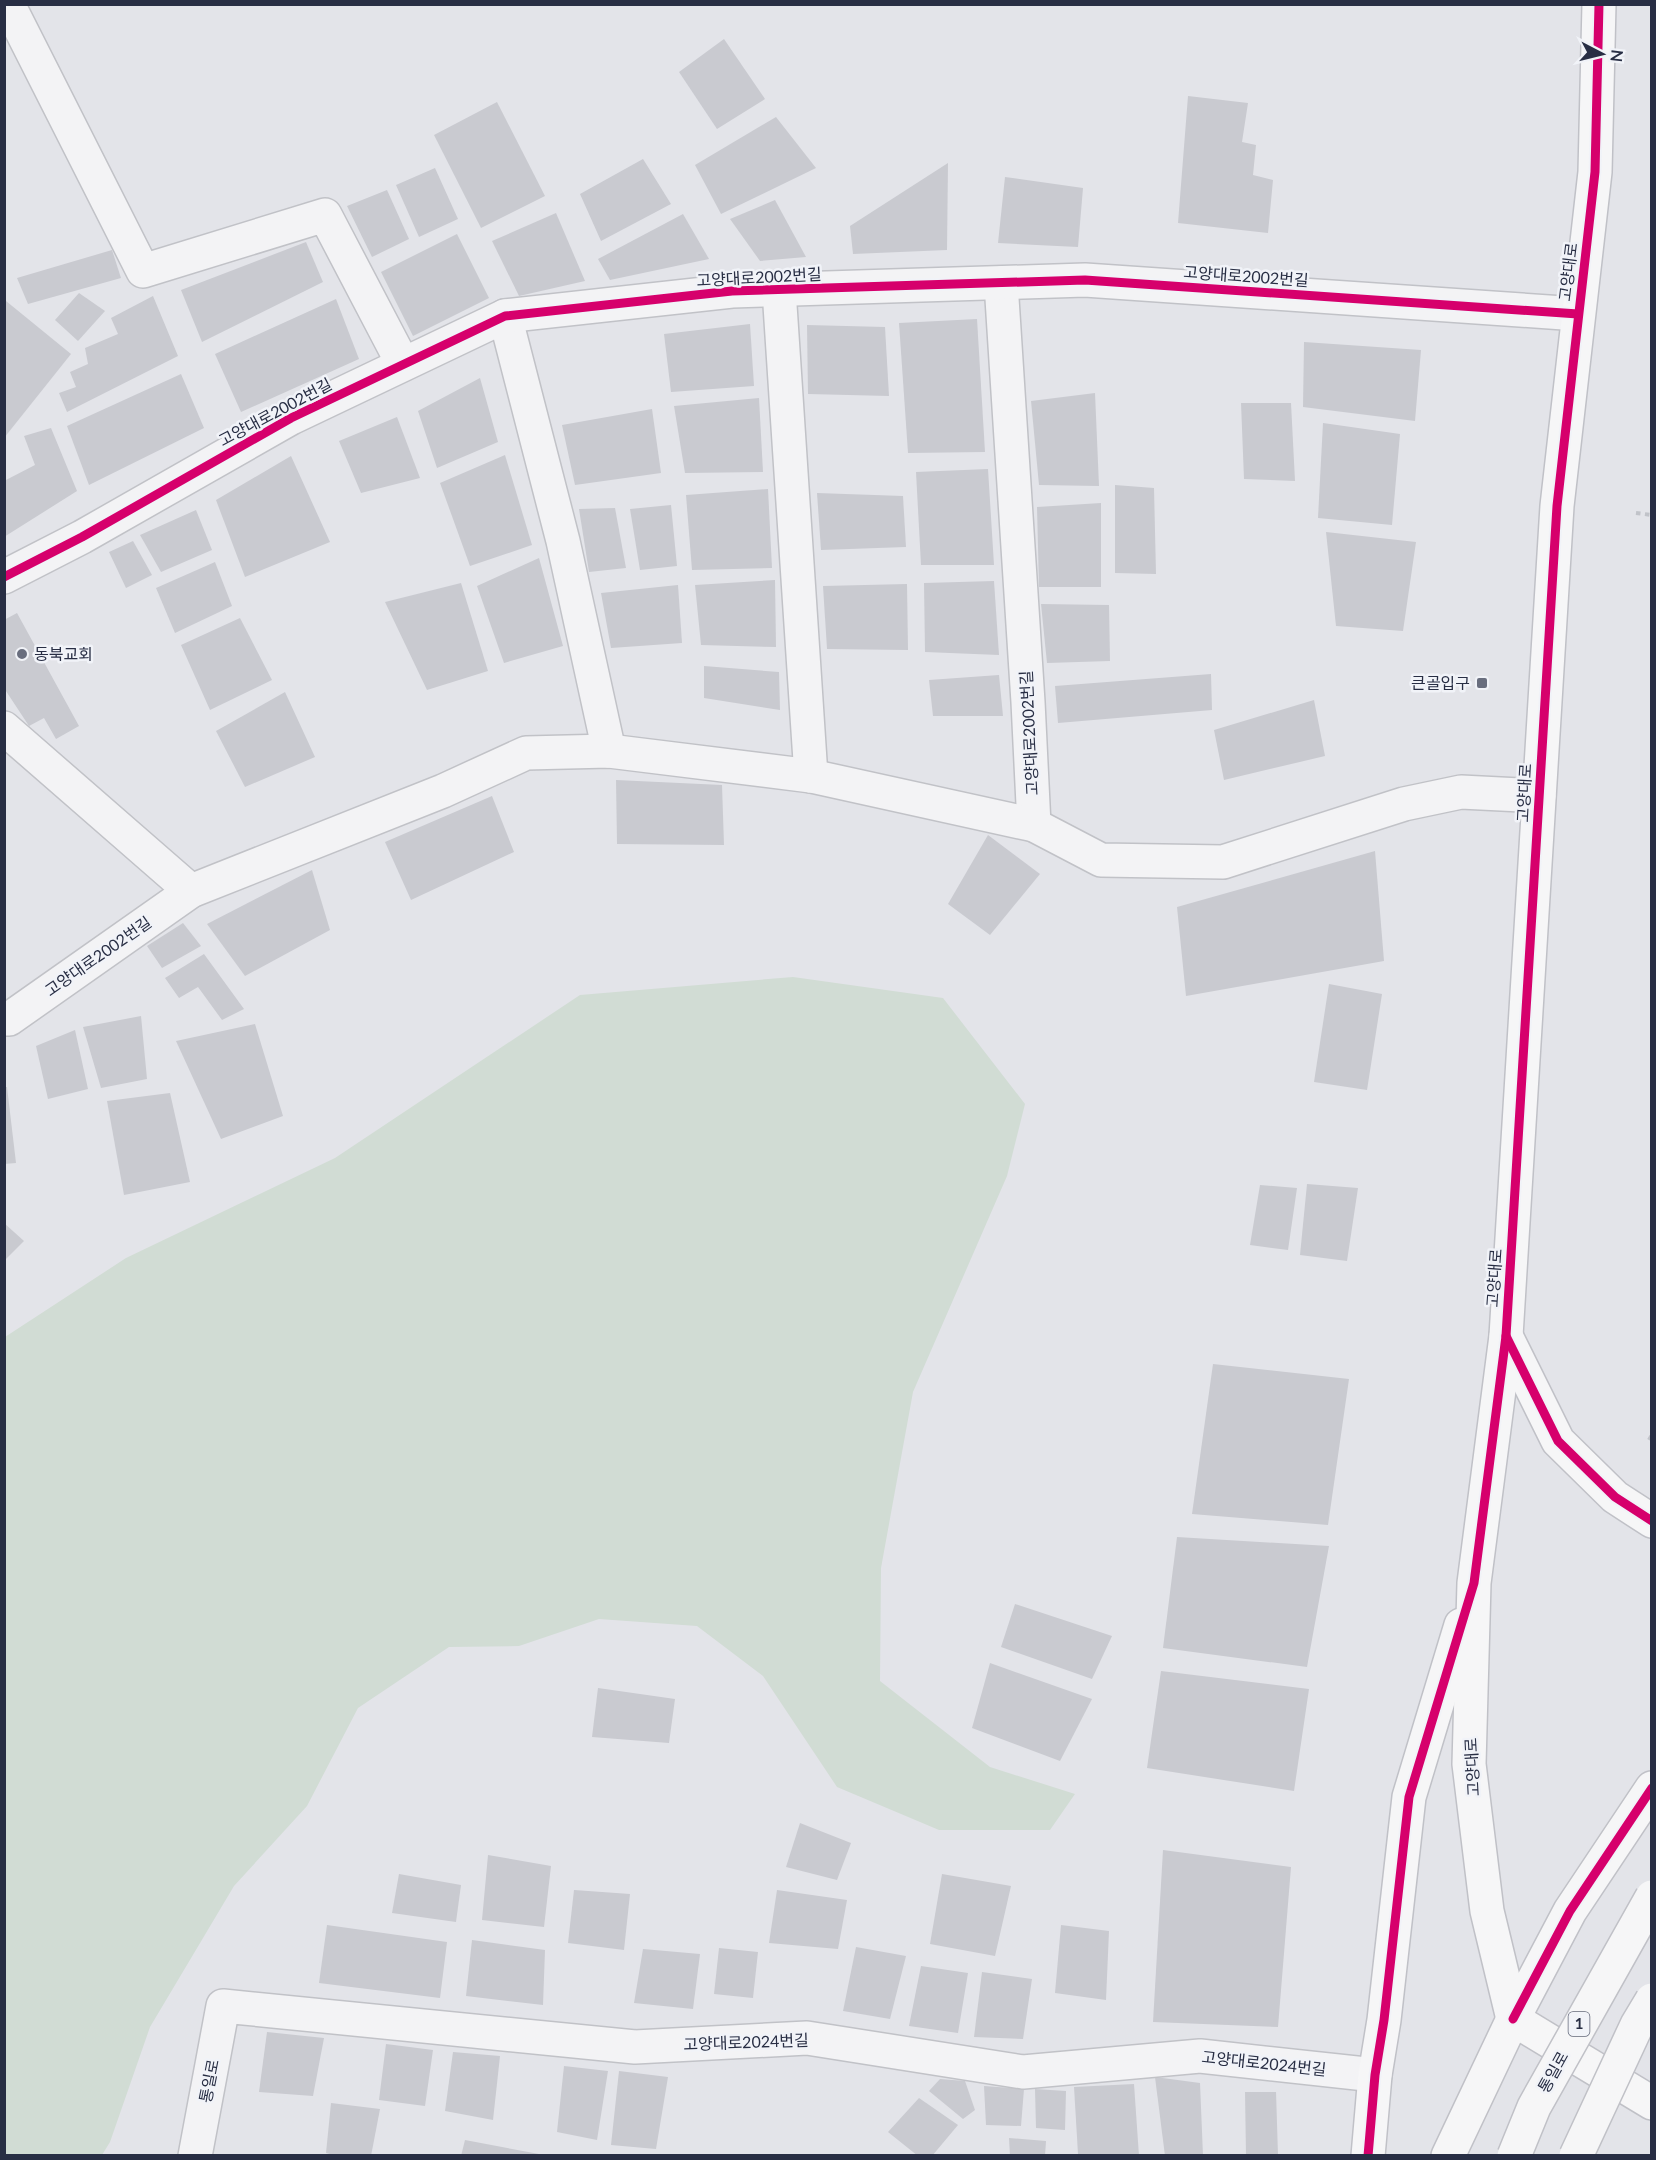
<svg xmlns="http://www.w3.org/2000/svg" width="1656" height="2160" font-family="Lato,'Noto Sans KR',sans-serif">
	<rect width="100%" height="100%" fill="#e3e4e9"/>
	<path fill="#d1dcd4" d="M793 977 943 998 1025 1104 1007 1176 913 1392 881 1568 880 1681 990 1767 1075 1794 1050 1830H939L837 1787 763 1676 697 1626 599 1619 519 1646 449 1647 358 1708 307 1806 234 1886 150 2027 110 2142 102 2155H5V1337L126 1258 335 1158 580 995Z"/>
	<g fill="#c9cad0">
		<path d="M724 39 765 99 717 129 679 72Z"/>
		<path d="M1188 96 1248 103 1242 142 1256 145 1253 175 1273 180 1268 233 1178 223Z"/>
		<path d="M497 102 545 196 481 228 434 135Z"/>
		<path d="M776 117 816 168 721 214 695 165Z"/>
		<path d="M643 159 671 204 601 241 580 194Z"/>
		<path d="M948 163 947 250 853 254 850 226Z"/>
		<path d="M435 168 458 219 419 237 396 185Z"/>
		<path d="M1005 177 1083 188 1078 247 998 243Z"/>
		<path d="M387 190 409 239 372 257 347 206Z"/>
		<path d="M775 200 806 257 760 261 730 219Z"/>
		<path d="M556 213 585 281 519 296 492 241Z"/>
		<path d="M683 214 709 259 610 280 598 259Z"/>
		<path d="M457 234 489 298 413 336 381 272Z"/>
		<path d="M306 242 323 282 202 342 181 290Z"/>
		<path d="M112 250 121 278 28 304 17 278Z"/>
		<path d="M79 293 105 311 78 341 55 320Z"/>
		<path d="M153 296 178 356 67 412 59 393 76 387 70 372 88 364 85 348 118 334 111 318Z"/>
		<path d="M336 299 359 359 241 412 215 354Z"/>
		<path d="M6 301 71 354 4 438V303Z"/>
		<path d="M977 319 985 452 908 453 899 323Z"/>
		<path d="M750 324 754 386 671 392 664 334Z"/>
		<path d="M807 325 885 327 889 396 808 394Z"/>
		<path d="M1304 342 1421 350 1415 421 1303 407Z"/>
		<path d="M181 374 204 428 89 485 67 426Z"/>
		<path d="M480 378 498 442 437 468 418 411Z"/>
		<path d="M1095 393 1099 486 1039 485 1031 401Z"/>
		<path d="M759 398 763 472 685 473 674 406Z"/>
		<path d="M1241 403H1291L1295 481 1244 479Z"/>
		<path d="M652 409 661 473 575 485 562 425Z"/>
		<path d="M397 417 420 478 361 493 339 441Z"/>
		<path d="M1323 423 1400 434 1392 525 1318 518Z"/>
		<path d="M51 428 77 491 4 537V481L35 465 24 436Z"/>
		<path d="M505 455 532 545 470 566 440 483Z"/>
		<path d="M291 456 330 542 245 577 216 500Z"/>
		<path d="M988 469 994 565H921L916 472Z"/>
		<path d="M1115 485 1154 488 1156 574 1115 573Z"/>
		<path d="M768 489 772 568 692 570 686 495Z"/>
		<path d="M817 493 903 496 906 547 821 550Z"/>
		<path d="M1101 503V587H1039L1037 507Z"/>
		<path d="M671 505 677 566 640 570 630 509Z"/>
		<path d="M615 508 626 568 589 572 579 509Z"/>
		<path d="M196 510 212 550 161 572 140 535Z"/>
		<path d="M1326 532 1416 542 1403 631 1336 626Z"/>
		<path d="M133 541 152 575 126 588 109 552Z"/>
		<path d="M539 558 563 646 504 663 477 586Z"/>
		<path d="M215 562 232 606 175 633 156 588Z"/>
		<path d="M775 580 776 647 701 645 695 585Z"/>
		<path d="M994 581 999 655 925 652 924 583Z"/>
		<path d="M461 583 488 671 427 690 385 602Z"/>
		<path d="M907 584 908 650 827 649 823 586Z"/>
		<path d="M678 585 682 643 611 648 601 593Z"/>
		<path d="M1041 604 1109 605 1110 661 1047 663Z"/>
		<path d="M17 613 79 726 56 739 44 718 29 726 4 688V620Z"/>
		<path d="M240 618 272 680 210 710 181 645Z"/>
		<path d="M704 666 779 672 780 710 704 698Z"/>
		<path d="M1211 674 1212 710 1058 723 1055 686Z"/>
		<path d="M999 675 1003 716H933L929 680Z"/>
		<path d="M285 692 315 757 245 787 216 731Z"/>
		<path d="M1314 700 1325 756 1224 780 1214 730Z"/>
		<path d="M616 780 722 785 724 845 617 844Z"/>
		<path d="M492 796 514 852 411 900 385 842Z"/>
		<path d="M988 835 1040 874 990 935 948 904Z"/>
		<path d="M1375 851 1384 961 1186 996 1177 907Z"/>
		<path d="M312 870 330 930 245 976 207 924Z"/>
		<path d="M183 923 201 946 162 968 147 946Z"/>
		<path d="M204 954 244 1009 222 1020 198 987 179 998 165 978Z"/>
		<path d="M1329 984 1382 994 1367 1090 1314 1082Z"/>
		<path d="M141 1016 147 1079 101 1088 83 1027Z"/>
		<path d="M255 1024 283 1116 221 1139 176 1041Z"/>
		<path d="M75 1030 88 1089 48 1099 36 1046Z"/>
		<path d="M4 1087H7L16 1163 4 1164Z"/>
		<path d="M170 1093 190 1182 124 1195 107 1101Z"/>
		<path d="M1307 1184 1358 1188 1347 1261 1300 1255Z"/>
		<path d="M1260 1185 1297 1188 1288 1250 1250 1245Z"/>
		<path d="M4 1223 24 1241 4 1261Z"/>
		<path d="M1213 1364 1349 1379 1328 1525 1192 1514Z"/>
		<path d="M1177 1537 1329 1546 1307 1667 1163 1648Z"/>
		<path d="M1015 1604 1112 1636 1092 1679 1001 1647Z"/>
		<path d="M990 1663 1092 1699 1060 1761 972 1728Z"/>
		<path d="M1161 1671 1309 1689 1294 1791 1147 1768Z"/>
		<path d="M598 1688 675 1699 669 1743 592 1737Z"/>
		<path d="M800 1823 851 1843 837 1880 786 1867Z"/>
		<path d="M1163 1850 1291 1867 1278 2027 1153 2022Z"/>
		<path d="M488 1855 551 1866 544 1927 482 1920Z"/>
		<path d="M399 1874 461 1885 456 1922 392 1913Z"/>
		<path d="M942 1874 1011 1886 995 1956 930 1944Z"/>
		<path d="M574 1890 630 1894 624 1950 568 1943Z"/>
		<path d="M777 1890 847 1900 838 1949 769 1943Z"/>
		<path d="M327 1925 447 1942 440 1998 319 1983Z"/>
		<path d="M1061 1925 1109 1931 1106 2000 1055 1993Z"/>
		<path d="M472 1940 545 1950 543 2005 466 1996Z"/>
		<path d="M856 1947 906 1956 890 2019 843 2011Z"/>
		<path d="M719 1948 758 1952 753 1998 714 1994Z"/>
		<path d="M643 1949 700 1954 693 2009 634 2003Z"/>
		<path d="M921 1966 968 1973 958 2033 909 2026Z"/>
		<path d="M982 1972 1032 1979 1023 2039 974 2037Z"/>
		<path d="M267 2032 324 2038 313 2096 259 2092Z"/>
		<path d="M386 2044 433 2050 425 2106 379 2100Z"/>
		<path d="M453 2052 500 2056 493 2120 445 2111Z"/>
		<path d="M564 2066 608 2071 597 2140 557 2132Z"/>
		<path d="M619 2071 668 2077 656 2149 611 2145Z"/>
		<path d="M1155 2077 1200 2083 1203 2156H1165Z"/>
		<path d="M940 2079 965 2081 975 2110 963 2119 929 2091Z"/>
		<path d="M1134 2084 1139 2156 1078 2154 1074 2087Z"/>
		<path d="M984 2086 1024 2089 1021 2126 986 2125Z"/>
		<path d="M1035 2089 1066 2091 1065 2130 1036 2128Z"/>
		<path d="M1245 2092H1276L1278 2156H1246Z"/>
		<path d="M919 2098 958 2125 932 2156H918L888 2132Z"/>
		<path d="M331 2103 380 2109 371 2156H337L326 2153Z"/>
		<path d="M1009 2138 1046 2141 1045 2156H1010Z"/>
		<path d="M465 2140 539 2154V2156H461Z"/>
	</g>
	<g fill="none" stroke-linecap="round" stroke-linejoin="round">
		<defs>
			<g id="street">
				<path d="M8 4 143 271 325 215 403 364"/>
				<path d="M1001 283 1028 702 1034 825"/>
				<path d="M779 290 811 776"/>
				<path d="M505 316 563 541 609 751"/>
				<path d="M4 577 82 537 291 418 505 316 732 291 1085 280 1578 314"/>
				<path d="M4 728 191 891"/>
				<path d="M4 1019H9L191 891 443 791 526 753 609 751 811 776 1034 825 1101 860 1223 862 1404 804 1461 792 1539 796"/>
				<path d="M195 2156 223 2006 635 2047 807 2038 1023 2072 1200 2056 1375 2075"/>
			</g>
			<g id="primary">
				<path d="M1506 1336 1558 1441 1615 1497 1652 1521"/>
				<path d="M1513 2019 1487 1911 1469 1764 1474 1583 1506 1336 1557 506 1595 172 1599 4"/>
				<path d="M1513 2019 1652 2103"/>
				<path d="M1368 2156 1375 2075 1384 2020 1409 1797 1461 1625"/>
				<path d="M1448 2156 1513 2019 1570 1911 1652 1788"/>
			</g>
		</defs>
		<use href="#street" stroke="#c1c2c7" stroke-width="36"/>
		<use href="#primary" stroke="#c0c1c7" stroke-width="36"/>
		<g stroke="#c1c3c9" stroke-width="4" stroke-dasharray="4.5 4.5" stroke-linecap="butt">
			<path d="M1636 513 1652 515"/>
			<path d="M1649 1440 1652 1435"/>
		</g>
		<use href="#street" stroke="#f3f3f5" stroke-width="33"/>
		<use href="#primary" stroke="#f6f6f7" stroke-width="33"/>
		<defs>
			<g id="primary-bridge">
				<path d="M1514 2156 1534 2107 1652 1897"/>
				<path d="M1576 2156 1637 2025 1652 2000"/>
			</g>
		</defs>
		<use href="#primary-bridge" stroke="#c0c1c7" stroke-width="36" stroke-linecap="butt"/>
		<use href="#primary-bridge" stroke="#f6f6f7" stroke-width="33"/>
		<defs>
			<g id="cycleway">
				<path d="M4 577 82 537 291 418 505 316 732 291 1085 280 1578 314"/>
				<path d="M1506 1336 1558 1441 1615 1497 1652 1521"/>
				<path d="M1513 2019 1570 1911 1652 1788"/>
				<path d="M1368 2156 1375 2075 1384 2020 1409 1797 1474 1583 1506 1336 1557 506 1595 172 1599 4"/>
			</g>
		</defs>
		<use href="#cycleway" stroke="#f1f3f8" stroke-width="13"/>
		<use href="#cycleway" stroke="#d6006c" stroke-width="9"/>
	</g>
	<g fill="#696e7e" stroke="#f1f3f8" stroke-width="2">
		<circle cx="22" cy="654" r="6"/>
		<rect x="1476" y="677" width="12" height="12" rx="3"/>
	</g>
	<g text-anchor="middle" stroke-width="5" stroke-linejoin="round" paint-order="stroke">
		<rect fill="#f1f3f8" stroke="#64697a" stroke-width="1.5" x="1568.5" y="2012" width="21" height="24" rx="4.5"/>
		<g font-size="15" font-weight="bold" fill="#282e44">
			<text x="1579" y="2029">1</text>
		</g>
		<g font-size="16" fill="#282e44" stroke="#f1f3f8">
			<text transform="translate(1568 272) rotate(-83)" y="6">고양대로</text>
			<text transform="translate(1246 276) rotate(4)" y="6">고양대로2002번길</text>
			<text transform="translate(759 277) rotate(-3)" y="6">고양대로2002번길</text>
			<text transform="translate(275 412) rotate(-28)" y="6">고양대로2002번길</text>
			<text transform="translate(1029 733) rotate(-93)" y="6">고양대로2002번길</text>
			<text transform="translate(1524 793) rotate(-87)" y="6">고양대로</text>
			<text transform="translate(98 956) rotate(-35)" y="6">고양대로2002번길</text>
			<text transform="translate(1494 1278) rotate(-86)" y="6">고양대로</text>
			<text transform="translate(1472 1767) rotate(-93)" y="6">고양대로</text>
			<text transform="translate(746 2042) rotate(-2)" y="6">고양대로2024번길</text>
			<text transform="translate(1264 2063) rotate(6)" y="6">고양대로2024번길</text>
			<text transform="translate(1553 2072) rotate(-61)" y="6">통일로</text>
			<text transform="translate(209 2081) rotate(-79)" y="6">통일로</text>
		</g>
		<g font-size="16" fill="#282e44" stroke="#f1f3f8" text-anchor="start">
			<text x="34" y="660">동북교회</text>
			<text x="1470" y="689" text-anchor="end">큰골입구</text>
		</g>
	</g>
	<rect width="1656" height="2160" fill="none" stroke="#282e44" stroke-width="12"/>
	<g transform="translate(1602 54) rotate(97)" stroke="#f1f3f8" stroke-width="4.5" paint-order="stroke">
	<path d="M0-4.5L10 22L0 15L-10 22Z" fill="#282e44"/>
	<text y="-9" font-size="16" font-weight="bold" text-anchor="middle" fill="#282e44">N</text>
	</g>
</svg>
